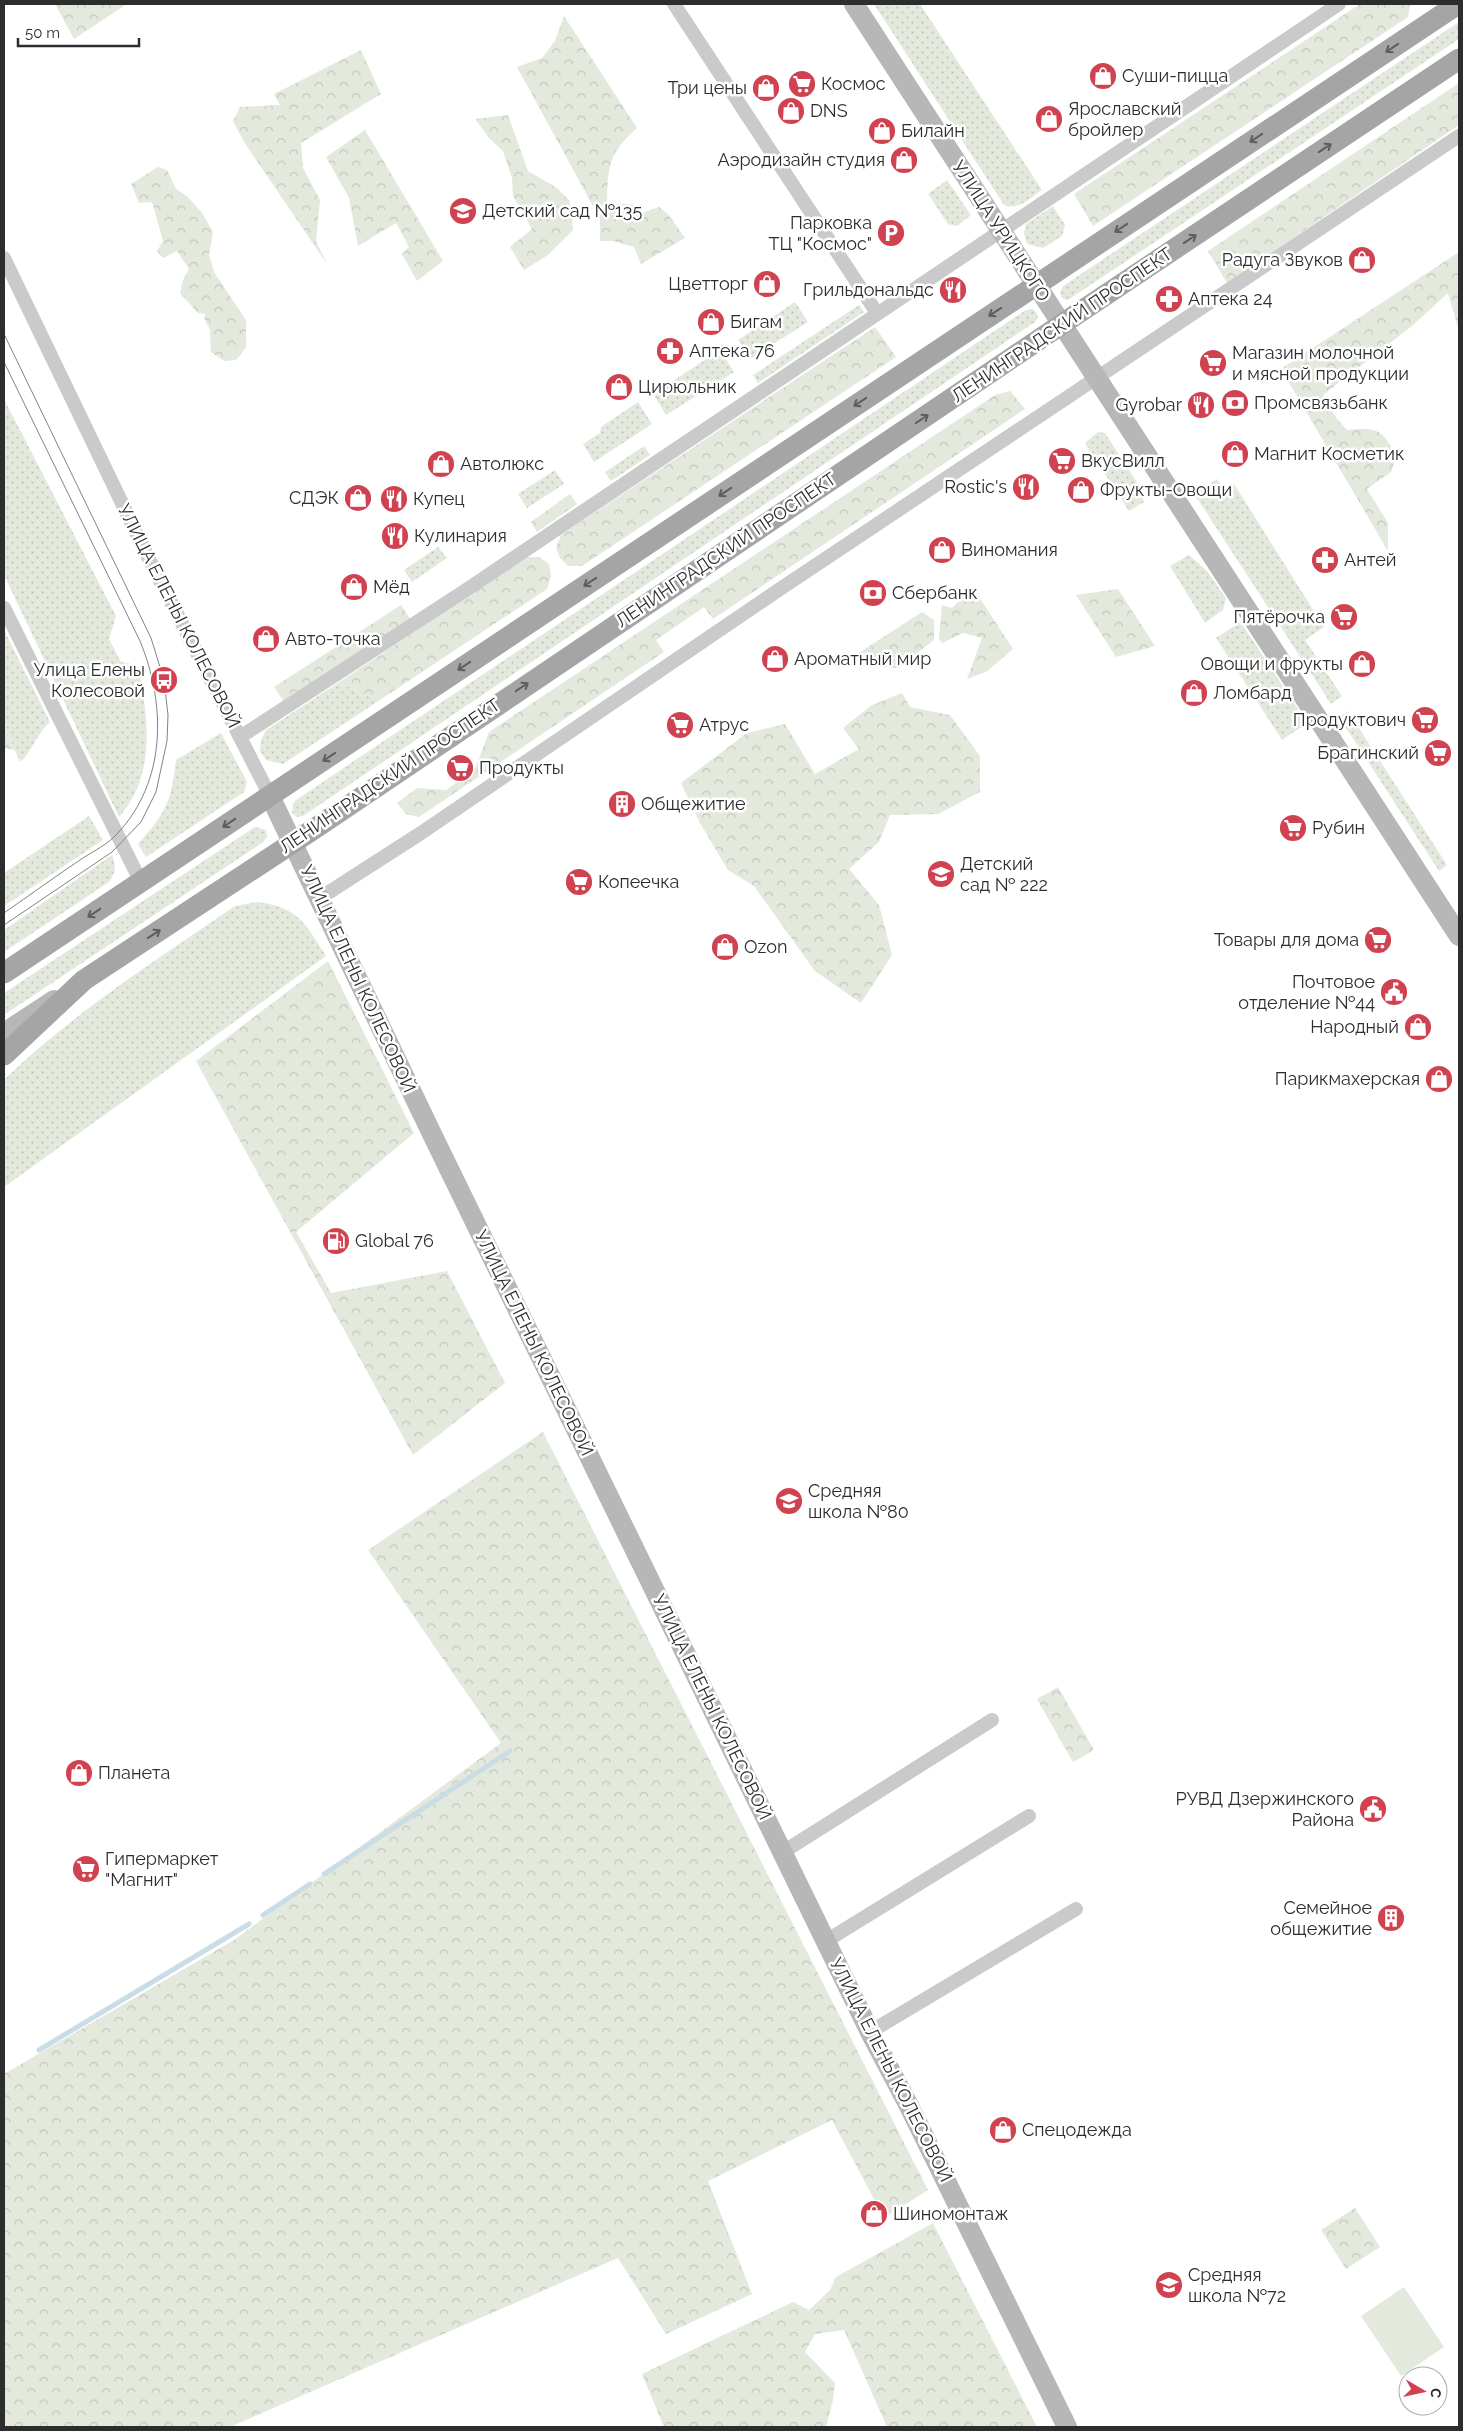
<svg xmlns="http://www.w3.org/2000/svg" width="1463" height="2431" font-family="Raleway,sans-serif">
	<defs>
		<pattern id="grass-dots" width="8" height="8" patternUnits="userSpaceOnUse" patternTransform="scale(1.25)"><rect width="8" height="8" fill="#e3e9dc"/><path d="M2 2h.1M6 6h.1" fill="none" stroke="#c3c8bd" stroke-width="1.8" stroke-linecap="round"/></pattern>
		<pattern id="forest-crowns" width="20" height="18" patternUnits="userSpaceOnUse" patternTransform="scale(1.25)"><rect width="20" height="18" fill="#e3e9dc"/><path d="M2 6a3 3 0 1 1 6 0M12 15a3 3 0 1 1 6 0" fill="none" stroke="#c3c8bd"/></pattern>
	</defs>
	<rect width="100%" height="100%" fill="#fff"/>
	<g fill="url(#grass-dots)">
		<path d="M874 4H920L1042 190C1030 198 1018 211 1004 205Z"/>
		<path d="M1459 22V39L1071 298 1066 300 1061 297 1060 292 1063 286Z"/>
		<path d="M947 180 971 215 957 226 948 224 928 194Z"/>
		<path d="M1053 206 1065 225 1062 236 1043 248 1027 244 1024 233 1026 224Z"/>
		<path d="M795 302 808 322 750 359 738 340Z"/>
		<path d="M859 305 864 312 758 383 753 375Z"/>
		<path d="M1032 309 1036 312 1038 317 1035 322 303 816 297 817 292 813 293 804 296 800 1026 310Z"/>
		<path d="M720 350 734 372 666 415 653 394Z"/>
		<path d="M4 399 116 616 109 639 121 662 138 665C148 716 157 774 119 817L4 575Z"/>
		<path d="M638 402 652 424 594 462 583 444 600 433 601 427Z"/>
		<path d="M1098 432 1105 433 1136 481 1144 502 1129 511 1085 443Z"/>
		<path d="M644 446 650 455 611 481 605 472Z"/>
		<path d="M555 470 564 484 527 508 518 494Z"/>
		<path d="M1217 479 1226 491 1234 484 1324 627 1305 640 1342 696 1331 704 1195 495Z"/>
		<path d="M438 547 447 558 412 582 404 570Z"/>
		<path d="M1189 555 1207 571 1226 598 1223 610 1205 623 1170 566Z"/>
		<path d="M1239 623 1244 627 1307 723 1282 740 1216 638Z"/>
		<path d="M4 630 50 722C38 732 29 756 20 762L4 725Z"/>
		<path d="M338 683 380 700 283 764 266 760 260 751 261 740 266 730Z"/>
		<path d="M1348 711 1447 865 1439 871 1339 717Z"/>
		<path d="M221 733 247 782 244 792 146 857 138 844C166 813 171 802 176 760Z"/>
		<path d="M89 816 103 840 4 906V873Z"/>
		<path d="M255 827 266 830 267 837 262 843 4 1015V993Z"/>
		<path d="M112 855C116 866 116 872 109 882L4 952V930Z"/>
		<path d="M257 902C297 906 306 924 326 956L4 1187V1080C74 1012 155 961 235 906Z"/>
	</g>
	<g fill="url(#forest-crowns)">
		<path d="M55 4H127L74 39Z"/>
		<path d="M1360 4H1410L1408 17 1093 226 1074 194Z"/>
		<path d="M564 16 637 128C608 154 608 166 607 203L639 205 642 213 659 207 668 214 685 238 641 264 634 247 613 241H600V219L517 67 542 58 555 41Z"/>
		<path d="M361 50 381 94 301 143 303 168 320 200 316 241 327 264 246 145 233 121 240 107 280 105 274 94Z"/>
		<path d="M1459 83V125L1227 283 1208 251Z"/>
		<path d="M508 115 528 171 557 188 570 201 573 230 548 255 524 270 510 247 532 229 513 196 512 178 503 151 489 138 475 119Z"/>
		<path d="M365 130 443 261 417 281 402 254 409 247 396 223 358 246 349 198 326 157Z"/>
		<path d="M158 167 167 170 176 189 187 196 202 213 213 232 209 255 214 272 246 320V347L236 360 224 361 211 352 210 330 204 318 206 314 198 313 180 293 183 280 189 269 177 251 163 258 157 251 163 241 152 202 139 203 131 184Z"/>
		<path d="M1459 252V331L1448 293 1412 326 1323 395 1337 419 1347 430C1378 427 1383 429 1396 457L1391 472 1367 489 1388 523V551L1281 369Z"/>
		<path d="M875 327 896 357 582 566H568L560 558 556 547 561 535Z"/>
		<path d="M1010 391 1025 409 713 619 704 607 656 640 664 652 419 817 406 814 397 803 417 788 446 790 475 769 489 732 995 395Z"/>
		<path d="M570 494 577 504 537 532 531 522Z"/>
		<path d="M527 557H539L549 564 551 576 547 589 380 700 338 683Z"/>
		<path d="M1118 589 1155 646 1116 657 1076 595Z"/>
		<path d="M964 596 979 597 1013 649 986 672 967 679 982 638 963 633 942 643 939 639 942 605 952 608Z"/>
		<path d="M401 605 411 620 284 702 274 687Z"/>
		<path d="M922 612 934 620V640L898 668 855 664 851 658Z"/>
		<path d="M902 693 910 707 950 715 980 756V792L938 814 890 815 879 842 849 869 879 905 892 955 861 1003 815 971 754 886 728 870 700 823 681 783 747 733 785 724 815 774 859 749 843 728 872 705Z"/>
		<path d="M4 725 15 750 4 748Z"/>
		<path d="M328 961 414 1133 296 1232 331 1293 447 1271 505 1383 413 1455 196 1061Z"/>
		<path d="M543 1432 928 2190 884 2218 832 2120 708 2181 752 2294 666 2334 618 2258 230 2427H4V2074L234 1940 501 1743 368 1550Z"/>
		<path d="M1058 1687 1094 1750 1073 1762 1037 1699Z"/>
		<path d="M1355 2208 1380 2247 1346 2269 1321 2230Z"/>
		<path d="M933 2223 1037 2427H887L844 2330 815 2334 805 2352 835 2383 833 2400 826 2427H664L642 2374 793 2302 809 2310 830 2290 836 2277Z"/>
	</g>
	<path fill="#e3e9dc" d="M1404 2287 1444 2347 1401 2376 1361 2316Z"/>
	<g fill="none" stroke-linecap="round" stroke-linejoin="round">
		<g stroke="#cadde7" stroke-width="5">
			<path d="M324 1874 510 1751"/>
			<path d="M263 1915 310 1884"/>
			<path d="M39 2050 249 1924"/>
		</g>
		<g stroke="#cacaca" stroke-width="14">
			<path d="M674 4 877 313"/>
			<path d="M4 258 147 555 270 796"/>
			<path d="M4 608 141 882"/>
			<path d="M240 737 466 590 1339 4"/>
			<path d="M320 898 421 833 780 589 1459 136"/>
			<path d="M783 1852 992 1720"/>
			<path d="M826 1941 1029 1816"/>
			<path d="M870 2032 1076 1909"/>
		</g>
		<g stroke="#b7b7b7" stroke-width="20">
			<path d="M854 4 1459 936"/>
			<path d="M270 796 431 1132 870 2032 909 2106 1067 2427"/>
			<path d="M4 1033 54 1000"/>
		</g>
		<g stroke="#a5a5a5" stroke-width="21">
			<path d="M4 973 1458 4"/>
			<path d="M4 1055 84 980 320 825 1062 324 1459 59"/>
		</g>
		<g stroke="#828282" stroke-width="1">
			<path d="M4 334 151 638 164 680 168 715 167 741 156 792 141 822 112 852 4 925"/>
			<path d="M4 362 140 641C166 704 167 781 117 834 108 844 94 851 83 858 56 876 30 895 4 913"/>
		</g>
	</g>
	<defs><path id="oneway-shaft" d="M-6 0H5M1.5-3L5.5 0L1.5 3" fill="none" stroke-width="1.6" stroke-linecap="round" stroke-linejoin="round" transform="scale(1.25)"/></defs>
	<g stroke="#5d5d5d">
		<use href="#oneway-shaft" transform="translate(1392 48) rotate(146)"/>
		<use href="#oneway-shaft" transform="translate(1256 138) rotate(146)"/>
		<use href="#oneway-shaft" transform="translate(1325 148) rotate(-34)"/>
		<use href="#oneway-shaft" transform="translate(1121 228) rotate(146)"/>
		<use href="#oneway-shaft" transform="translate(1190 239) rotate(-34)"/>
		<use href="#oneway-shaft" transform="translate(995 312) rotate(147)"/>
		<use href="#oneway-shaft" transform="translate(860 402) rotate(146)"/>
		<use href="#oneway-shaft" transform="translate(922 419) rotate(-34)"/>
		<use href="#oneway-shaft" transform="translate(725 492) rotate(146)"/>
		<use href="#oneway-shaft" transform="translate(590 582) rotate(146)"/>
		<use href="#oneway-shaft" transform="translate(464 666) rotate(146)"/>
		<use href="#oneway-shaft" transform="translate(522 687) rotate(-34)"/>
		<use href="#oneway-shaft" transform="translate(329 757) rotate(146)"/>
		<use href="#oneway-shaft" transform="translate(229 823) rotate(146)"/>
		<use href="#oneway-shaft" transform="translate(94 913) rotate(146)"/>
		<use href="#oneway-shaft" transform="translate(154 934) rotate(-33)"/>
	</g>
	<defs>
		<symbol id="shop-disc" viewBox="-11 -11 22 22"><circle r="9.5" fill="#d14251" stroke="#fff"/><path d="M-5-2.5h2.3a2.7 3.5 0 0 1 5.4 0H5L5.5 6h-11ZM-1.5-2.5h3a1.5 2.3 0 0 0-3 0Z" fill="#fff"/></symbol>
		<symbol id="supermarket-disc" viewBox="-11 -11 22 22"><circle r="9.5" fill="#d14251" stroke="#fff"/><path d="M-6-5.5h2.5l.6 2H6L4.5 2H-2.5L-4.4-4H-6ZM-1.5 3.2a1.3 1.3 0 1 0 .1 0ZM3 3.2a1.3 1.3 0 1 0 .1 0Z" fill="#fff"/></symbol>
		<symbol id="school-disc" viewBox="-11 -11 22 22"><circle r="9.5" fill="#d14251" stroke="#fff"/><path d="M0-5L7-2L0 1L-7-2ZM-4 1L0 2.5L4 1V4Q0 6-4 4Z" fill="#fff"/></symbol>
		<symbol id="parking-disc" viewBox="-11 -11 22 22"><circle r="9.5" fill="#d14251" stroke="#fff"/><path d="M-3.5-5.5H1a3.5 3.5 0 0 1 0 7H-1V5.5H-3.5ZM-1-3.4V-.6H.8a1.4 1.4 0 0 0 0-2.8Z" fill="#fff"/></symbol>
		<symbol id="restaurant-disc" viewBox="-11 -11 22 22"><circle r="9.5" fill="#d14251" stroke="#fff"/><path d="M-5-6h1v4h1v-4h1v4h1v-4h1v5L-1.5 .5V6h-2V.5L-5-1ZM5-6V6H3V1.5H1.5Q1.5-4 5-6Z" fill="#fff"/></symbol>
		<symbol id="pharmacy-disc" viewBox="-11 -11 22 22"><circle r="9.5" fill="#d14251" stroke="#fff"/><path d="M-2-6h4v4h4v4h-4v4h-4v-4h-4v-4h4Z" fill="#fff"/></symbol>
		<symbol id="bank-disc" viewBox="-11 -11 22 22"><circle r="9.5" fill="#d14251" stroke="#fff"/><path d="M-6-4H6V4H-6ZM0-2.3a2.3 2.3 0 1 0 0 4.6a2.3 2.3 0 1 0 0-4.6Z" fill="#fff"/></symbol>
		<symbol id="bus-disc" viewBox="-11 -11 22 22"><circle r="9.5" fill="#d14251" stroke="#fff"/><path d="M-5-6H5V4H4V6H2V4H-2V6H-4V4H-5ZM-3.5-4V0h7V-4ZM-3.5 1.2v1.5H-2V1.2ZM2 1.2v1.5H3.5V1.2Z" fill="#fff"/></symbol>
		<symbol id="building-disc" viewBox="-11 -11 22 22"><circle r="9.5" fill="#d14251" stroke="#fff"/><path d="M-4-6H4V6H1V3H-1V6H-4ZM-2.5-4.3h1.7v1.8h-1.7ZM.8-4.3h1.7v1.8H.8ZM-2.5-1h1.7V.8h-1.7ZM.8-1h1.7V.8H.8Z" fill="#fff"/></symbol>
		<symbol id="civic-disc" viewBox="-11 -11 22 22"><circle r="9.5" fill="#d14251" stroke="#fff"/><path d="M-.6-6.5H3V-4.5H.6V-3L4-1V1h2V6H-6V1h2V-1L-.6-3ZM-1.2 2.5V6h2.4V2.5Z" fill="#fff"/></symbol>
		<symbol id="fuel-disc" viewBox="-11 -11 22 22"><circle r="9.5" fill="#d14251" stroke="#fff"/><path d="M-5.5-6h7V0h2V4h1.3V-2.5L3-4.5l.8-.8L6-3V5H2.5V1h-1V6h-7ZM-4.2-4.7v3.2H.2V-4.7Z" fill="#fff"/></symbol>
	</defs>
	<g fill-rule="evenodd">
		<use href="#shop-disc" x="1087" y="60" width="32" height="32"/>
		<use href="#supermarket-disc" x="786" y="68" width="32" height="32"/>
		<use href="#shop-disc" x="750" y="72" width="32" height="32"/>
		<use href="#shop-disc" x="775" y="95" width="32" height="32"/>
		<use href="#shop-disc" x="1033" y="103" width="32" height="32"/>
		<use href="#shop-disc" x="866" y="115" width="32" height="32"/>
		<use href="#shop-disc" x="888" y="144" width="32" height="32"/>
		<use href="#school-disc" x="447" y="195" width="32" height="32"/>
		<use href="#parking-disc" x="875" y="217" width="32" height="32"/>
		<use href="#shop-disc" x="1346" y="244" width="32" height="32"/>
		<use href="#shop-disc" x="751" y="268" width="32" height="32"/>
		<use href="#restaurant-disc" x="937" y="274" width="32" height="32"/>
		<use href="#pharmacy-disc" x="1153" y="283" width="32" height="32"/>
		<use href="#shop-disc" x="695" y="306" width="32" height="32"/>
		<use href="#pharmacy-disc" x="654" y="335" width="32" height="32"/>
		<use href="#supermarket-disc" x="1197" y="347" width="32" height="32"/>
		<use href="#shop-disc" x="603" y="371" width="32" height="32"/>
		<use href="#bank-disc" x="1219" y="387" width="32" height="32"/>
		<use href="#restaurant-disc" x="1185" y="389" width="32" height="32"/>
		<use href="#shop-disc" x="1219" y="438" width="32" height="32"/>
		<use href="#supermarket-disc" x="1046" y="445" width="32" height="32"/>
		<use href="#shop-disc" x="425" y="448" width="32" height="32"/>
		<use href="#restaurant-disc" x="1010" y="471" width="32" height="32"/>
		<use href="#shop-disc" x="1065" y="474" width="32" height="32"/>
		<use href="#shop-disc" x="342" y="482" width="32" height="32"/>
		<use href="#restaurant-disc" x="378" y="483" width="32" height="32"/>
		<use href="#restaurant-disc" x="379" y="520" width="32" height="32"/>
		<use href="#shop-disc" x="926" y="534" width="32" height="32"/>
		<use href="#pharmacy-disc" x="1309" y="544" width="32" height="32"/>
		<use href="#shop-disc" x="338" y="571" width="32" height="32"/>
		<use href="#bank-disc" x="857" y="577" width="32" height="32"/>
		<use href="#supermarket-disc" x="1328" y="601" width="32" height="32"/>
		<use href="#shop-disc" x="250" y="623" width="32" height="32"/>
		<use href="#shop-disc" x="759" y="643" width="32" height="32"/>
		<use href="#shop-disc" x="1346" y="648" width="32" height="32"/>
		<use href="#bus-disc" x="148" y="664" width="32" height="32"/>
		<use href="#shop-disc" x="1178" y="677" width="32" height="32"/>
		<use href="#supermarket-disc" x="1409" y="704" width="32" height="32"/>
		<use href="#supermarket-disc" x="664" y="709" width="32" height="32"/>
		<use href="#supermarket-disc" x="1422" y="737" width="32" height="32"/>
		<use href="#supermarket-disc" x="444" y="752" width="32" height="32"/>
		<use href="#building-disc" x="606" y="788" width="32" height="32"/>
		<use href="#supermarket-disc" x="1277" y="812" width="32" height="32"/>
		<use href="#school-disc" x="925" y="858" width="32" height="32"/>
		<use href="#supermarket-disc" x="563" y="866" width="32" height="32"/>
		<use href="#supermarket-disc" x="1362" y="924" width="32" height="32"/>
		<use href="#shop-disc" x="709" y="931" width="32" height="32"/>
		<use href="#civic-disc" x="1378" y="976" width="32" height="32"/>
		<use href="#shop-disc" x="1402" y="1011" width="32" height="32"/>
		<use href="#shop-disc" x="1423" y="1063" width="32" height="32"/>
		<use href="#fuel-disc" x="320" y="1225" width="32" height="32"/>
		<use href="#school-disc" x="773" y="1485" width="32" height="32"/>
		<use href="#shop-disc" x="63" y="1757" width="32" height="32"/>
		<use href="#civic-disc" x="1357" y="1793" width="32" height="32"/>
		<use href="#supermarket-disc" x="70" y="1853" width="32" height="32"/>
		<use href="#building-disc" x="1375" y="1902" width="32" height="32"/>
		<use href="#shop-disc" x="987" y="2114" width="32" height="32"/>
		<use href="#shop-disc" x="858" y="2198" width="32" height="32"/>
		<use href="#school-disc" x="1153" y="2269" width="32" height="32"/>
	</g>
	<g text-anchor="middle" stroke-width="5" stroke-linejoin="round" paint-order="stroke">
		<g font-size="18" fill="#2d2d2d" stroke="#fff" text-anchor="start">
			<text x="1122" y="82">Суши-пицца</text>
			<text x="821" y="90">Космос</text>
			<text x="747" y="94" text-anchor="end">Три цены</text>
			<text x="1068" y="115">Ярославский<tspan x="1068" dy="21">бройлер</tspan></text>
			<text x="810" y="117">DNS</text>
			<text x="901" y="137">Билайн</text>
			<text x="885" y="166" text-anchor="end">Аэродизайн студия</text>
			<text x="482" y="217">Детский сад №135</text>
			<text x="872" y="229" text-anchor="end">Парковка<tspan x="872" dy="21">ТЦ "Космос"</tspan></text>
			<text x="1343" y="266" text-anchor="end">Радуга Звуков</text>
			<text x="748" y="290" text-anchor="end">Цветторг</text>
			<text x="934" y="296" text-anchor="end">Грильдональдс</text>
			<text x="1188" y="305">Аптека 24</text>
			<text x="730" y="328">Бигам</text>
			<text x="689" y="357">Аптека 76</text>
			<text x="1232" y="359">Магазин молочной<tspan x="1232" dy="21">и мясной продукции</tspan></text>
			<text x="638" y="393">Цирюльник</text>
			<text x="1254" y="409">Промсвязьбанк</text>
			<text x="1182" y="411" text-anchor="end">Gyrobar</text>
			<text x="1254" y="460">Магнит Косметик</text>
			<text x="1081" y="467">ВкусВилл</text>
			<text x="460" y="470">Автолюкс</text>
			<text x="1007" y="493" text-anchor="end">Rostic's</text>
			<text x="1100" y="496">Фрукты-Овощи</text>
			<text x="339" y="504" text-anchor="end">СДЭК</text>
			<text x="413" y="505">Купец</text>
			<text x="414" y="542">Кулинария</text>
			<text x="961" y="556">Виномания</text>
			<text x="1344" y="566">Антей</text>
			<text x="373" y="593">Мёд</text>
			<text x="892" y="599">Сбербанк</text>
			<text x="1325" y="623" text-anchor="end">Пятёрочка</text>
			<text x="285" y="645">Авто-точка</text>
			<text x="794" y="665">Ароматный мир</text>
			<text x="1343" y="670" text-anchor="end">Овощи и фрукты</text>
			<text x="145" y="676" text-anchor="end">Улица Елены<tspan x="145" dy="21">Колесовой</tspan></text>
			<text x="1213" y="699">Ломбард</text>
			<text x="1406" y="726" text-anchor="end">Продуктович</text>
			<text x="699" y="731">Атрус</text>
			<text x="1419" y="759" text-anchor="end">Брагинский</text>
			<text x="479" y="774">Продукты</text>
			<text x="641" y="810">Общежитие</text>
			<text x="1312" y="834">Рубин</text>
			<text x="960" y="870">Детский<tspan x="960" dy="21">сад № 222</tspan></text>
			<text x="598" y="888">Копеечка</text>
			<text x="1359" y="946" text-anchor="end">Товары для дома</text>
			<text x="744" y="953">Ozon</text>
			<text x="1375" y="988" text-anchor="end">Почтовое<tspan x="1375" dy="21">отделение №44</tspan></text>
			<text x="1399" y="1033" text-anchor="end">Народный</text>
			<text x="1420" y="1085" text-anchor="end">Парикмахерская</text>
			<text x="355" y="1247">Global 76</text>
			<text x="808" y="1497">Средняя<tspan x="808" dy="21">школа №80</tspan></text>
			<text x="98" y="1779">Планета</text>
			<text x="1354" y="1805" text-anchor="end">РУВД Дзержинского<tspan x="1354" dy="21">Района</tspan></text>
			<text x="105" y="1865">Гипермаркет<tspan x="105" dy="21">"Магнит"</tspan></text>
			<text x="1372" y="1914" text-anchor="end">Семейное<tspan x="1372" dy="21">общежитие</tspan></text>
			<text x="1022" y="2136">Спецодежда</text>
			<text x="893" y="2220">Шиномонтаж</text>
			<text x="1188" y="2281">Средняя<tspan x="1188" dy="21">школа №72</tspan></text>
		</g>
		<g font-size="18" fill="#2d2d2d" stroke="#fff">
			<text transform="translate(1001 231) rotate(57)" y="6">УЛИЦА УРИЦКОГО</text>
			<text transform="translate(1062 325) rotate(-34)" y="6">ЛЕНИНГРАДСКИЙ ПРОСПЕКТ</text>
			<text transform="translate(726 550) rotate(-34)" y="6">ЛЕНИНГРАДСКИЙ ПРОСПЕКТ</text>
			<text transform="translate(179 616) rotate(63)" y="6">УЛИЦА ЕЛЕНЫ КОЛЕСОВОЙ</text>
			<text transform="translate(390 776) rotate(-34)" y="6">ЛЕНИНГРАДСКИЙ ПРОСПЕКТ</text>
			<text transform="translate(358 979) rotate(65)" y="6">УЛИЦА ЕЛЕНЫ КОЛЕСОВОЙ</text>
			<text transform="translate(534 1343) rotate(64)" y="6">УЛИЦА ЕЛЕНЫ КОЛЕСОВОЙ</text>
			<text transform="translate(712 1707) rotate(64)" y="6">УЛИЦА ЕЛЕНЫ КОЛЕСОВОЙ</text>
			<text transform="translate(891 2070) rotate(63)" y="6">УЛИЦА ЕЛЕНЫ КОЛЕСОВОЙ</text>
		</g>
	</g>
	<rect width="1463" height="2431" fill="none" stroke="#2d2d2d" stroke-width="10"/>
	<g transform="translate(1423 2391) rotate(99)"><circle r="24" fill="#ffffff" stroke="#ababab"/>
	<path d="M0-4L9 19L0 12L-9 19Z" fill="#d14251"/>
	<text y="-8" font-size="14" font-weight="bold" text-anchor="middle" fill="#2d2d2d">С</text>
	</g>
	<path d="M18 38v8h121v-8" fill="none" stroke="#2d2d2d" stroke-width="2.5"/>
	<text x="25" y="38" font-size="15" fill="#2d2d2d" stroke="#ffffff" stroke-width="4" paint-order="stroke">50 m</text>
</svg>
